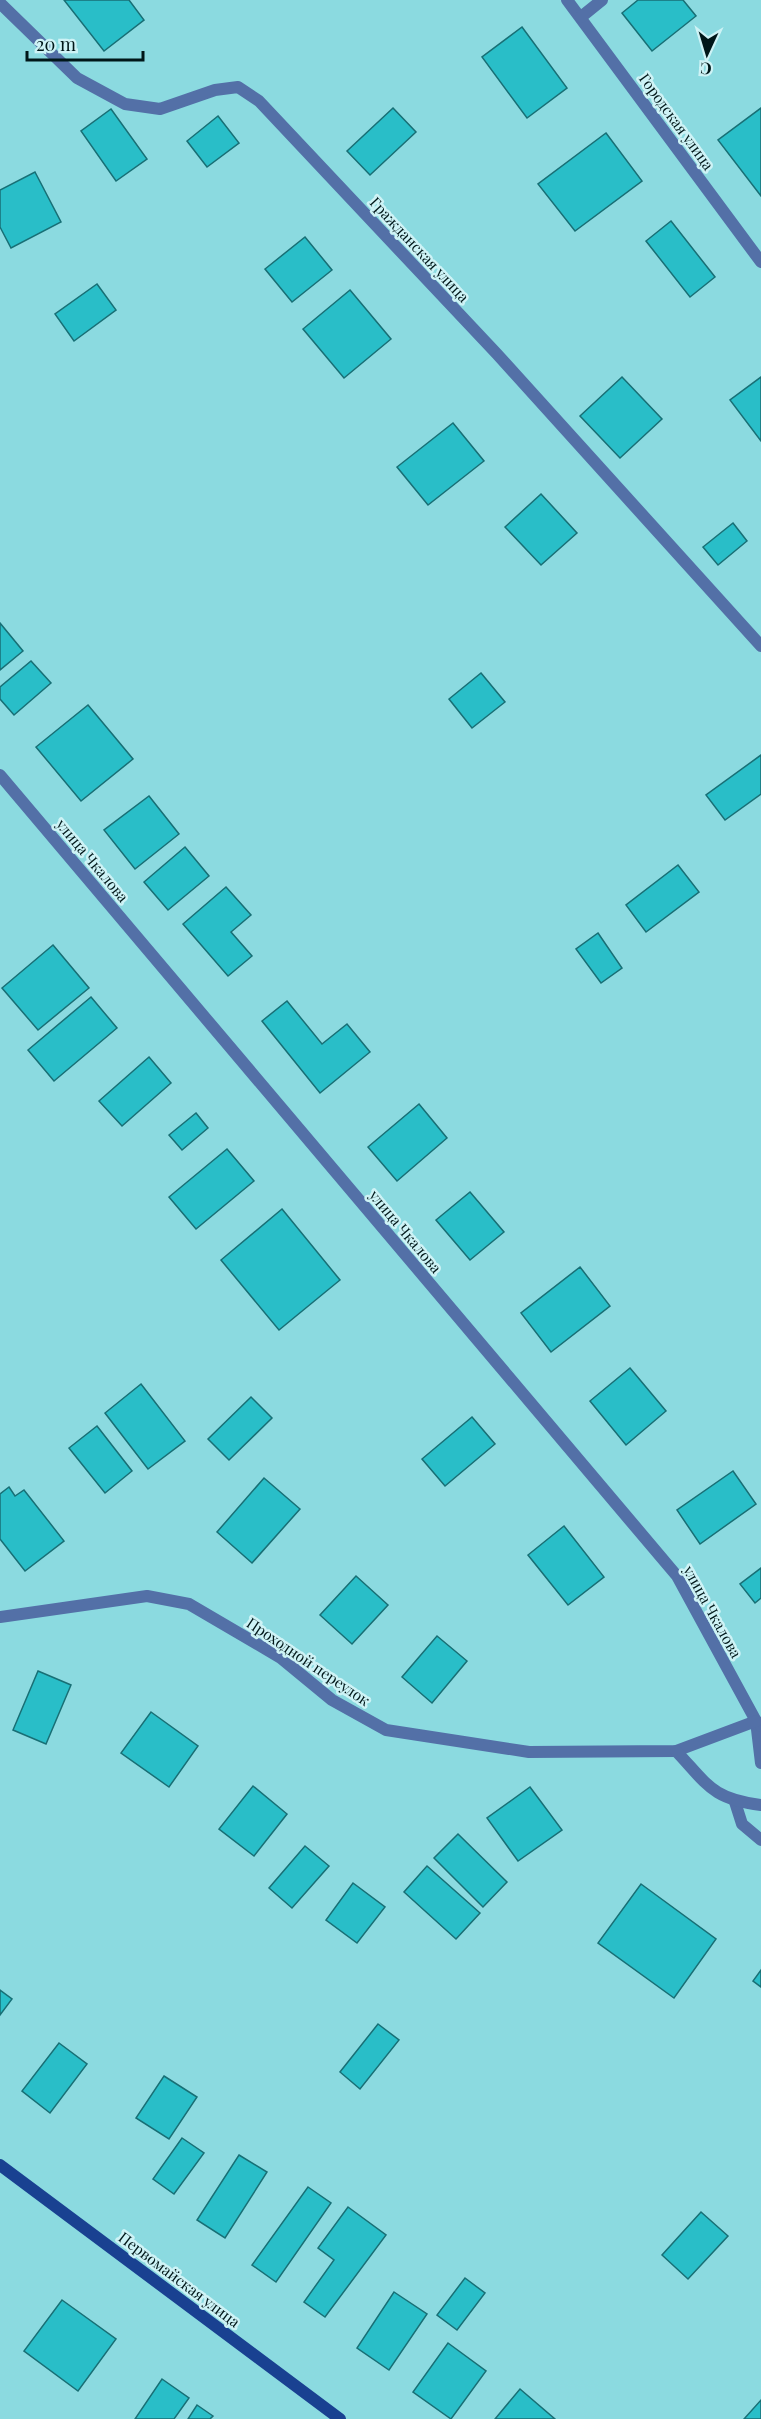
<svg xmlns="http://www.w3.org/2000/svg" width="761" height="2419" font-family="'Playfair Display',serif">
	<rect width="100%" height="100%" fill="#8bdae0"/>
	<g fill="#29bec8" stroke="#186f75" stroke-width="1.5">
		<path d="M64 0H129L144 20 104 51Z"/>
		<path d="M638 0H683L696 16 652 51 622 13Z"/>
		<path d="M522 27 567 88 527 118 482 57Z"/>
		<path d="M393 108 416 132 370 175 347 151Z"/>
		<path d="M761 108V196L718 140Z"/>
		<path d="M111 109 147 159 116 181 81 131Z"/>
		<path d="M218 116 239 143 207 167 187 141Z"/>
		<path d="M606 133 642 181 575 231 538 184Z"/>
		<path d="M35 172 61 222 11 248 0 227V190Z"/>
		<path d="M671 221 715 277 690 297 646 241Z"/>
		<path d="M305 237 332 270 292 302 265 269Z"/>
		<path d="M97 284 116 310 74 341 55 314Z"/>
		<path d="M350 290 391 339 344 378 303 329Z"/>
		<path d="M622 377 662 419 620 458 580 416Z"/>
		<path d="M761 377V441L730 400Z"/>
		<path d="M453 423 484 461 428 505 397 467Z"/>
		<path d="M541 494 577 533 541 565 505 527Z"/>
		<path d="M733 523 747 541 718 565 703 547Z"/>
		<path d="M0 623 23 651 0 670Z"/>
		<path d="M31 661 51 683 14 715 0 699V687Z"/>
		<path d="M481 673 505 702 472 728 449 699Z"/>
		<path d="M88 705 133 759 81 801 36 747Z"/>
		<path d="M761 755V794L725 820 706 795Z"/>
		<path d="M149 796 179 834 135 869 104 830Z"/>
		<path d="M185 847 209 876 168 910 144 882Z"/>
		<path d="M678 865 699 892 646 932 626 905Z"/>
		<path d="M226 887 251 915 231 932 252 956 228 976 183 924Z"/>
		<path d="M598 933 622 968 601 983 576 949Z"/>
		<path d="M53 945 89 988 38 1030 2 988Z"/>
		<path d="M91 997 117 1028 54 1081 28 1050Z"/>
		<path d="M287 1001 322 1044 347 1024 370 1052 320 1093 262 1021Z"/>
		<path d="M149 1057 171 1083 122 1126 99 1101Z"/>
		<path d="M419 1104 447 1138 397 1181 368 1147Z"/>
		<path d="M196 1113 208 1128 182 1150 169 1135Z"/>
		<path d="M227 1149 254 1181 196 1229 169 1197Z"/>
		<path d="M470 1192 504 1232 470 1260 436 1220Z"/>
		<path d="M282 1209 340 1280 279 1330 221 1260Z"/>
		<path d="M580 1267 610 1306 551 1352 521 1313Z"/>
		<path d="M630 1368 666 1411 626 1445 590 1401Z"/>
		<path d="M141 1384 185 1441 148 1469 105 1413Z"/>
		<path d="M251 1397 272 1418 229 1460 208 1439Z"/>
		<path d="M472 1417 495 1444 445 1486 422 1459Z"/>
		<path d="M97 1426 132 1471 105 1493 69 1448Z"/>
		<path d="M733 1471 756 1504 700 1544 677 1510Z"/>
		<path d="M264 1478 300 1509 252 1563 217 1532Z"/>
		<path d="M9 1487 15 1496 24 1490 64 1541 25 1571 0 1539V1494Z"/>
		<path d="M564 1526 604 1577 568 1605 528 1555Z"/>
		<path d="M761 1568V1598L755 1603 740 1584Z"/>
		<path d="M356 1576 388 1605 352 1644 320 1615Z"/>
		<path d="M437 1636 467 1661 432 1703 402 1677Z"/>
		<path d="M38 1671 71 1685 46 1744 13 1730Z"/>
		<path d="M151 1712 198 1746 169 1787 121 1753Z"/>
		<path d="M253 1786 287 1814 254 1856 219 1829Z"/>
		<path d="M530 1787 562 1830 518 1861 487 1818Z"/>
		<path d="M458 1834 507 1882 483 1907 434 1858Z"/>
		<path d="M305 1846 329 1866 292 1908 269 1888Z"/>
		<path d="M427 1866 480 1913 456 1939 404 1892Z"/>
		<path d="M353 1883 385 1907 357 1943 326 1920Z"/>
		<path d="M641 1884 716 1939 674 1998 598 1943Z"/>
		<path d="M761 1970V1987L753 1981Z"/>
		<path d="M0 1990 12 1999 0 2015Z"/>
		<path d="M378 2024 399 2040 360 2089 340 2072Z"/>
		<path d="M59 2043 87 2064 50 2113 22 2091Z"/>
		<path d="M164 2076 197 2097 169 2139 136 2118Z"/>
		<path d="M182 2138 204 2153 174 2194 153 2179Z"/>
		<path d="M239 2155 267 2172 225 2238 197 2220Z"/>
		<path d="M308 2187 331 2203 276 2282 252 2265Z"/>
		<path d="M348 2207 386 2235 325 2317 304 2302 334 2260 318 2248Z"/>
		<path d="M701 2212 728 2236 688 2279 662 2255Z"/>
		<path d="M465 2278 485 2293 457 2330 437 2315Z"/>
		<path d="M394 2292 427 2314 389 2370 357 2348Z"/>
		<path d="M62 2300 116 2339 78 2391 24 2351Z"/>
		<path d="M448 2343 486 2371 451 2419 413 2392Z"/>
		<path d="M162 2379 189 2398 174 2419H135Z"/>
		<path d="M520 2389 555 2419H495Z"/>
		<path d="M761 2400V2419H744Z"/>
		<path d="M197 2405 213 2416 210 2419H188Z"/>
	</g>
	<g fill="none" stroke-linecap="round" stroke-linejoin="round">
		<g stroke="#5370a7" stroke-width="12">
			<path d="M756 1721 761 1763"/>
			<path d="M735 1802 742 1824 761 1840"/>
		</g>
		<g stroke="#5370a7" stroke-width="12">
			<path d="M567 0 761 262"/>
			<path d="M0 3 77 78 125 104 160 109 215 90 238 87 259 101 497 354 761 646"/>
			<path d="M581 17 602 0"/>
			<path d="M0 775 677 1576 756 1721 761 1726"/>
			<path d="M0 1617 147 1596 189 1604 281 1658 332 1700 386 1730 529 1752 676 1751 756 1721"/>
			<path d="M676 1751C708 1785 712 1799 761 1805"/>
		</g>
		<path stroke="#194191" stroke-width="12" d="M0 2165 340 2419"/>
	</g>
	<g text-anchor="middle" stroke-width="5" stroke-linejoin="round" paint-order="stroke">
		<g font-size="15" fill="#001719" stroke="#cef3f6">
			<text transform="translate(676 122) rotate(54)" y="5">Городская улица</text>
			<text transform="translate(419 250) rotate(47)" y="5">Гражданская улица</text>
			<text transform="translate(92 861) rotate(50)" y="5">улица Чкалова</text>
			<text transform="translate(405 1232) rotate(50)" y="5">улица Чкалова</text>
			<text transform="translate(712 1612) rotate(61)" y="5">улица Чкалова</text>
			<text transform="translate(308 1662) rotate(34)" y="5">Проходной переулок</text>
			<text transform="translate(179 2280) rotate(37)" y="5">Первомайская улица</text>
		</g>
	</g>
	<g transform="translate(707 54) rotate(184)" stroke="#cef3f6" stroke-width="4.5" paint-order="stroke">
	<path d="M0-4.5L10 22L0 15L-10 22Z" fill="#001719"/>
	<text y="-9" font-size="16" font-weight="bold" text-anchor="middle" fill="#001719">С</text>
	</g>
	<path d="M27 51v9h116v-9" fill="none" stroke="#001719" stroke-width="3"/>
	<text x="36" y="51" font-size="18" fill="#001719" stroke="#cef3f6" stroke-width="4.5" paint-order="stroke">20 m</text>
</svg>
